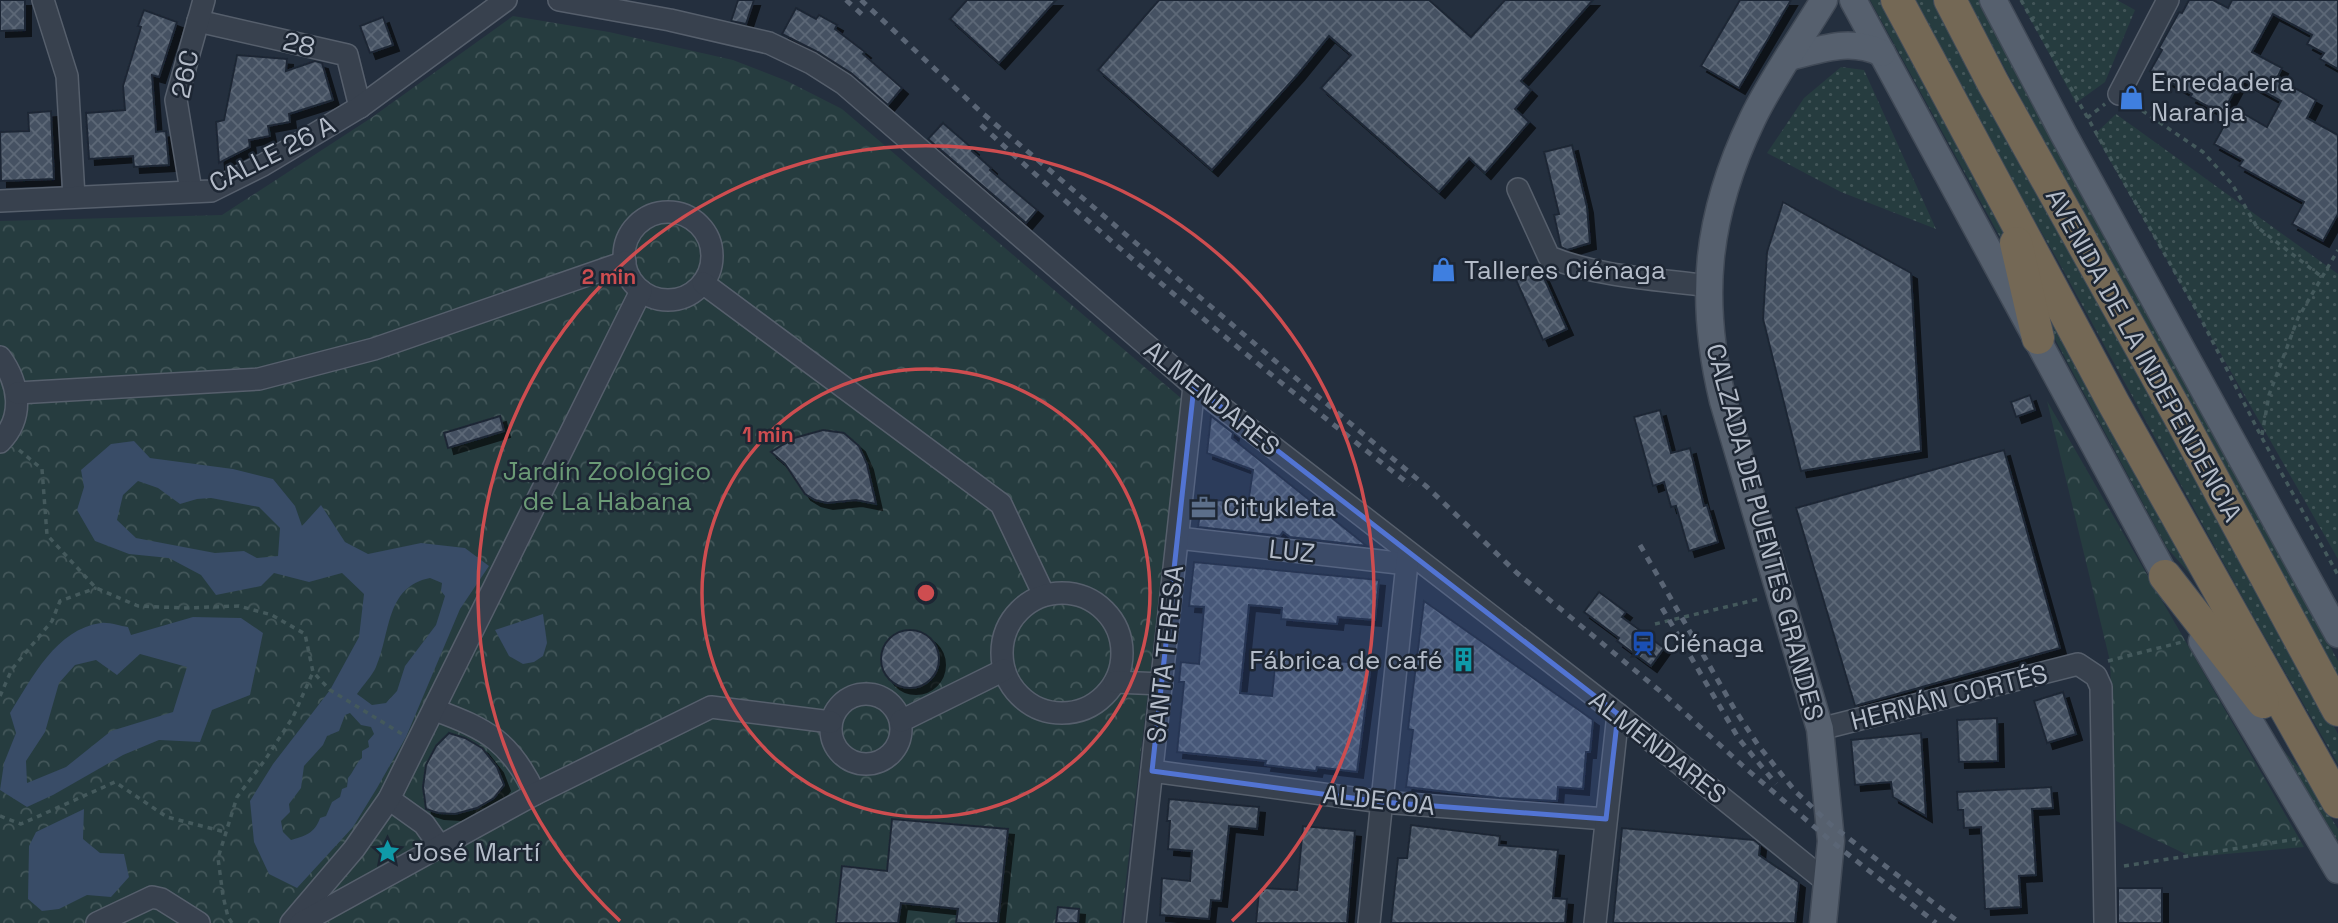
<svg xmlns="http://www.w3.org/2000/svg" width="2338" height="923" font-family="'Space Grotesk',sans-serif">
	<defs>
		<pattern id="grass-dots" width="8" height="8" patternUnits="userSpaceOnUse" patternTransform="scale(1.75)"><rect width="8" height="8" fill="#263c3f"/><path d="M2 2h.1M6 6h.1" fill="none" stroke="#435659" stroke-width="1.8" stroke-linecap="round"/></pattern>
		<pattern id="forest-crowns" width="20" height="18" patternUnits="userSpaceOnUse" patternTransform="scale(1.75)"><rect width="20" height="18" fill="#263c3f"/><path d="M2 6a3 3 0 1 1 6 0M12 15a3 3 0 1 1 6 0" fill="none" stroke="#435659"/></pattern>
		<pattern id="building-cross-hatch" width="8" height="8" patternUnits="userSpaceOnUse" patternTransform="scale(1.75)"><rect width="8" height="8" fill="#455162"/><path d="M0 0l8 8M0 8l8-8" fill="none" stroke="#5d6877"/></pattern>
		<filter id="shadow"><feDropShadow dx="6" dy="6" stdDeviation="0" flood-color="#0009"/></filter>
	</defs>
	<rect width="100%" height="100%" fill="#242f3e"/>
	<g fill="url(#grass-dots)">
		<path d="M1870 0H1884L2197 582 2167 548 2011 257Z"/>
		<path d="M1915 0H1941L2338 734V764L2249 609 2057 259 1993 149Z"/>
		<path d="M1968 0H1984L2338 661V685Z"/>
		<path d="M2020 0H2117L2135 10 2105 82 2076 103Z"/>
		<path d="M1841 67 1864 70 1936 229 1841 192 1767 153 1804 98Z"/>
		<path d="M2116 114 2338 274V559L2095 134Z"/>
		<path d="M2274 740 2301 770 2338 829V841Z"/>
	</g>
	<g fill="url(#forest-crowns)">
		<path d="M513 16 609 32 733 60 787 81 842 109 1182 399 1121 923H0V221L222 215 371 118Z"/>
		<path d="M2047 401 2304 847 2192 857 2116 821 2110 661Z"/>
	</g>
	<g fill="#394c67" fill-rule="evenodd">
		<path d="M134 441 150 458 233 469 273 479 295 506 302 526 321 505 345 542 368 554 421 543 465 548 489 566 460 609 406 737 377 788 353 827 297 888 269 874 254 842 250 801 273 764 330 690 359 637 364 594 342 573 309 582 274 573 261 586 216 595 201 575 169 558 129 554 95 541 77 510 84 487 81 470 111 444ZM138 481 158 488 180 504 197 499 211 498 259 507 280 528 278 556 257 558 244 551 215 553 136 538 117 520 123 495ZM430 578 442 583 441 591 445 596 436 625 405 666 397 691 386 703 372 705 357 694C363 685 372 676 376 667 391 633 385 587 430 578ZM350 713 361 725 371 727 374 734 368 741 369 747 362 751V758C356 763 354 771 348 778L347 787 342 789 340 797 332 802 326 816 320 818C315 833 305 836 291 840L283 832 281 821 290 812 289 804 301 788 304 766 323 745 327 736 339 731 345 715Z"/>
		<path d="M543 614 547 643 543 656 534 662 523 664 509 656 495 630Z"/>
		<path d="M193 617 241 618 263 633 250 695 212 710 200 742 159 740 123 755 53 795 27 807 0 790 4 763 16 733 10 713C32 678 56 629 101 623 109 622 120 626 128 627L131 635ZM140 654 187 667 173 712 111 731 66 767 27 783 26 761 45 732 59 683 75 665 96 660 117 675Z"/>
		<path d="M84 809 83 839 100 853 124 854 129 877 111 897 87 895 59 909 42 911 28 899 29 846 36 832Z"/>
	</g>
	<g fill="url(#building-cross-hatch)" stroke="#1f2835" stroke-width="2" filter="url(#shadow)">
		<path d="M0 0H25V30L0 31Z"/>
		<path d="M738 0H754L746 24 731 21Z"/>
		<path d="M967 0H1056L999 63 950 19Z"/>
		<path d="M1159 0H1429L1471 37 1505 0H1593L1521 81 1531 90 1515 109 1529 122 1485 173 1469 158 1439 192 1321 88 1351 55 1329 36 1298 74 1212 170 1098 70Z"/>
		<path d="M1740 0H1791L1739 88 1701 66Z"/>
		<path d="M2189 0H2213L2228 8 2232 0H2338V69L2320 59 2324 53 2307 44 2312 35 2273 14 2252 52 2282 68 2277 78 2316 100 2307 118 2338 135V214L2323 241 2292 224 2304 202 2239 166 2243 160 2214 144 2234 108 2267 127 2281 101 2241 79 2222 114 2190 97 2192 94 2150 71 2162 50 2159 48 2179 12 2182 13Z"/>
		<path d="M796 8 816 19 819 15 837 25 835 29 865 52 863 54 902 88 888 105 851 73 818 52 782 34Z"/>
		<path d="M144 10 177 22 159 77 152 75 156 132 166 131 169 165 134 167 133 156 89 159 86 113 125 110 123 86 141 27 138 26Z"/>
		<path d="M383 17 393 45 370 53 360 26Z"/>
		<path d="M237 55 287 59 286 71 315 61 322 63 333 100 289 114 290 122 268 126 270 136 249 140 250 147 219 163 216 122 224 120Z"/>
		<path d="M51 111 54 179 1 181 0 132 29 131 28 113Z"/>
		<path d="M943 123 973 149 972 151 991 168 990 170 1037 210 1026 223 928 139Z"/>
		<path d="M1572 145 1587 207 1590 243 1567 250 1561 247 1554 215 1559 214 1544 152Z"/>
		<path d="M1783 202 1911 273 1921 451 1801 471 1763 319 1767 252Z"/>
		<path d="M1540 269 1567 329 1543 340 1516 280Z"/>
		<path d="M2030 395 2035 410 2016 417 2011 402Z"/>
		<path d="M1660 410 1671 453 1690 448 1704 506 1707 505 1718 542 1689 551 1676 506 1671 507 1664 482 1653 486 1634 417Z"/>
		<path d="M500 416 504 431 448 448 444 433Z"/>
		<path d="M1211 416 1233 433 1232 438 1367 546 1290 537 1283 532 1280 536 1198 527 1202 498 1248 504 1253 470 1207 453Z"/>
		<path d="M823 430 844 433 859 446 867 464 876 504 856 500 827 503 815 500 805 494 785 464 771 452 794 438Z"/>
		<path d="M2004 450 2060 648 1855 706 1796 508Z"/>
		<path d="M1194 562 1379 580 1375 620 1338 617 1337 624 1281 619 1282 608 1249 605 1240 693 1272 696 1276 656 1371 664 1357 772 1317 767 1316 771 1265 765 1266 761 1177 752 1184 682H1179L1181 662 1199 664 1204 607 1189 606Z"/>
		<path d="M1599 592 1626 612 1622 617 1664 648 1651 666 1617 641 1619 638 1584 612Z"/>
		<path d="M1424 601 1593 720 1590 752H1586L1583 789 1558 787 1557 801 1499 798 1406 787 1413 730 1408 729Z"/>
		<circle cx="910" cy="659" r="29"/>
		<path d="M2063 692 2076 734 2047 743 2034 701Z"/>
		<path d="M1997 718 1998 761 1959 762 1957 720Z"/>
		<path d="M449 733 465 738 482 748 497 767 504 785 494 798 477 808 455 814 438 813 426 809 423 787 426 765 436 746Z"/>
		<path d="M1921 733 1926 816 1893 797 1891 782 1855 785 1851 740Z"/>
		<path d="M2051 787 2053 808 2032 809 2036 875 2019 876 2021 907 1985 909 1981 827 1964 828 1963 810H1958L1957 792Z"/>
		<path d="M1169 799 1259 807 1257 829 1229 826 1221 901 1211 900 1209 919 1160 915 1162 878 1190 881 1192 851 1168 849 1170 821H1167Z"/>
		<path d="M892 819 1008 829 998 923H956L958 909 901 903 898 923H836L842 866 887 871Z"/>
		<path d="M1411 825 1500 836 1499 845 1558 850 1553 898 1567 899 1565 923H1391L1398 858H1407Z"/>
		<path d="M1303 826 1355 831 1347 923H1256L1259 891H1263V888L1297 890Z"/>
		<path d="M1622 828 1754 840 1760 845 1759 855 1799 882 1795 923H1613Z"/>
		<rect x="2118" y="888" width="44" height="35"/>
		<path d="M1058 907 1079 909 1078 923H1056Z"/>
	</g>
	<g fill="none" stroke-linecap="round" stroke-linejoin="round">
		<defs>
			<g id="minor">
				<path d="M43 0 67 76 74 197"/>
				<path d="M559 0 670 20 769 43 811 63 844 84 1194 386 1618 714 1828 883"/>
				<path d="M198 21 347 55 360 107"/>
				<path d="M2119 94 2168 0"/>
				<path d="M1518 189 1549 257C1599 277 1656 279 1709 286"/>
				<path d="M191 191 176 100 204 0"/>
				<path d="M0 201 211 191 263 165 360 107 506 0"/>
				<circle cx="668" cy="256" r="44"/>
				<path d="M703 283 1001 504 1044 595"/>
				<path d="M0 357C19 383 25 417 0 442"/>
				<path d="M17 393 259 379 374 349 625 262"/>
				<path d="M1178 538 1407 564"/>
				<circle cx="1062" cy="653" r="60"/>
				<path d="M1115 682 1162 684"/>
				<circle cx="866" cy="729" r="35"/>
				<path d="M435 710C487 729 511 742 535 794"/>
				<path d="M901 721 1004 670"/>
				<path d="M1820 729 2078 664 2096 676 2101 687 2105 923"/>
				<path d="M1152 771 1382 802 1606 819"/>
				<path d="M389 799 424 824 441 848"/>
				<path d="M97 923 152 897 161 899 199 923"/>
				<path d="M291 923 354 849 389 799 641 291"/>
				<path d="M301 923 535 794 711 707 831 722"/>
				<path d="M1135 923 1194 386"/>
				<path d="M1369 923 1408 554"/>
				<path d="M1595 923 1618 714"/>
			</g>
			<g id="major">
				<path d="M1853 0 2174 592"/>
				<path d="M1993 0 2064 135 2338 634"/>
				<path d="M1789 57C1823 49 1849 38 1882 53"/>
				<path d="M2202 641 2338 870"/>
				<path d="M1823 923 1831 841 1820 729 1723 401C1698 298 1706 216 1752 120 1771 80 1801 38 1824 0"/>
			</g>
			<g id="highway">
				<path d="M1897 0 2114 404 2338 802"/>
				<path d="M1950 0 1993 83 2178 414 2338 710"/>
				<path d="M2016 243 2038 338"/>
				<path d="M2165 576 2263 702"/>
			</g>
		</defs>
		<use href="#minor" stroke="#565f6c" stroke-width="24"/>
		<use href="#major" stroke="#414a57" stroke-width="29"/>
		<use href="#highway" stroke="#434c59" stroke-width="34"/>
		<g stroke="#44595c" stroke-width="3.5" stroke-dasharray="5 5" stroke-linecap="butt">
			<path d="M2021 0 2197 311 2262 438 2338 575"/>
			<path d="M2134 105 2203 152 2232 184 2257 227 2322 277"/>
			<path d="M2087 118 2105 104"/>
			<path d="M2262 435 2269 395 2298 318 2338 250"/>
			<path d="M19 450 42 469 47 535 96 588 138 606 184 608 239 606 272 615 305 634 313 672 330 690 402 734"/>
			<path d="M1655 624 1759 599"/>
			<path d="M2108 661 2182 642"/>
			<path d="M0 696 12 669 52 621 60 601 96 588"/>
			<path d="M0 816 21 824 115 782 167 817 225 832"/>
			<path d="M2124 866 2296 839"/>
			<path d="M232 923 228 917 223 896 218 858 237 797 265 760 293 717 313 672"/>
		</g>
		<use href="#minor" stroke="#38414e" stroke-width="21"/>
		<use href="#major" stroke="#56606e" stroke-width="26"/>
		<use href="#highway" stroke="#746855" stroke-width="32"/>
		<g stroke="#5a6575" stroke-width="5" stroke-dasharray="7 7" stroke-linecap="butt">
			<path d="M846 0 866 18"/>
			<path d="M861 0 981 112 1274 360 1427 487 1517 573 1666 696 1743 766 1831 841 1936 923"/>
			<path d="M981 125C1118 251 1263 370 1410 485"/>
			<path d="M1640 545 1735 710 1758 745 1795 791 1830 824 1960 923"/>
			<path d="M1662 608 1739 739 1776 784"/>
		</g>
	</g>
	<path fill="#5274d3" fill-opacity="0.2" stroke="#5274d3" stroke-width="5" stroke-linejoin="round" d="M1194 386 1618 714 1606 819 1382 802 1152 771Z"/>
	<g fill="none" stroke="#ce4d50" stroke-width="3.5">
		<circle cx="926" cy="593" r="224"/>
		<path d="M620 921A448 448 0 1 1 1232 921"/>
	</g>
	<defs>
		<symbol id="shop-bare" viewBox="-9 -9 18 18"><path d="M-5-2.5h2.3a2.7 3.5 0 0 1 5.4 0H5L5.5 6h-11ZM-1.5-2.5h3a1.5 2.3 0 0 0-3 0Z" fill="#3f7fe0" stroke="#1d2633" stroke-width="2.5" paint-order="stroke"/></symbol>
		<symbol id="office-bare" viewBox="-9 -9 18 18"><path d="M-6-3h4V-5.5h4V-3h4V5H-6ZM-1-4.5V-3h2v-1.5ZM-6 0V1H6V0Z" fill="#5c6f8a" stroke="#1d2633" stroke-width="2.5" paint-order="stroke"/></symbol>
		<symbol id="station-bare" viewBox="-9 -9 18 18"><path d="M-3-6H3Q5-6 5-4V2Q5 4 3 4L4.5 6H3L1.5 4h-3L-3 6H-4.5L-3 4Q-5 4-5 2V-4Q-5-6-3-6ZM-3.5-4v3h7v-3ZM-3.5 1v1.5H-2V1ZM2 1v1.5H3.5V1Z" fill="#1a4fb4" stroke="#1d2633" stroke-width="2.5" paint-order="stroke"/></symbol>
		<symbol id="building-bare" viewBox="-9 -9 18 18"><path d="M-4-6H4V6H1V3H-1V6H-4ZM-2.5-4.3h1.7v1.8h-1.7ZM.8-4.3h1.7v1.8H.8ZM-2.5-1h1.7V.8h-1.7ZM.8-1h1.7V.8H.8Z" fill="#0f9aa8" stroke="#1d2633" stroke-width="2.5" paint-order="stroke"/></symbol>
		<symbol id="sight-bare" viewBox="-9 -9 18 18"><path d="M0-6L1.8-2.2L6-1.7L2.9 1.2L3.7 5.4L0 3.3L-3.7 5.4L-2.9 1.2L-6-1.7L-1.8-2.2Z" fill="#0f9aa8" stroke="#1d2633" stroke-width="2.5" paint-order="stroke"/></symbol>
	</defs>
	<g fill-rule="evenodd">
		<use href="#shop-bare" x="2114" y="80" width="35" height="35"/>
		<use href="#shop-bare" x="1426" y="252" width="35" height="35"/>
		<use href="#office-bare" x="1186" y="490" width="35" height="35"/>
		<use href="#station-bare" x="1626" y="626" width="35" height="35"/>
		<use href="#building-bare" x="1446" y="642" width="35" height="35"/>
		<use href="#sight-bare" x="370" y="834" width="35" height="35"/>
	</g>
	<g text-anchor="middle" stroke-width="5" stroke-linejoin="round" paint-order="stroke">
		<g font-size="26" fill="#b4bcc9" stroke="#1d2633">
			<text transform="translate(299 44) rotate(13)" y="9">28</text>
			<text transform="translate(185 74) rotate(-78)" y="9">26C</text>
			<text transform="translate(272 154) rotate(-27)" y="9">CALLE 26 A</text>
			<text transform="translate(2144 355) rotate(61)" y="9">AVENIDA DE LA INDEPENDENCIA</text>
			<text transform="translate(1212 398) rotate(39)" y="9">ALMENDARES</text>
			<text transform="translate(1765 532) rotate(75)" y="9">CALZADA DE PUENTES GRANDES</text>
			<text transform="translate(1292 551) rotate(6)" y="9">LUZ</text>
			<text transform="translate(1165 654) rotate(-84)" y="9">SANTA TERESA</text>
			<text transform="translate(1949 697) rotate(-14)" y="9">HERNÁN CORTÉS</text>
			<text transform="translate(1658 747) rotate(38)" y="9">ALMENDARES</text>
			<text transform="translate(1379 800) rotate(6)" y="9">ALDECOA</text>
		</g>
		<g font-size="26" fill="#b4bcc9" stroke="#1d2633" text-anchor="start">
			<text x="2151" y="91">Enredadera<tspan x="2151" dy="30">Naranja</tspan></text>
			<text x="1464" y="279">Talleres Ciénaga</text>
			<text x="1223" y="516">Citykleta</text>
			<text x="1663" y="652">Ciénaga</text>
			<text x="1443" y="669" text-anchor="end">Fábrica de café</text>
			<text x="408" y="861">José Martí</text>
		</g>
		<g font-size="26" fill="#6b9a76" stroke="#1d2633">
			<text x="607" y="480">Jardín Zoológico<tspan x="607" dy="30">de La Habana</tspan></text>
		</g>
	</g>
	<circle cx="926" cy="593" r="10" fill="#ce4d50" stroke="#1d2633" stroke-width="3.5"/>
	<g font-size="21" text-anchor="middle" font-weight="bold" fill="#ce4d50" stroke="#1d2633" stroke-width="5" stroke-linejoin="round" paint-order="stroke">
		<text x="609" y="284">2 min</text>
		<text x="768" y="442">1 min</text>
	</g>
</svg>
